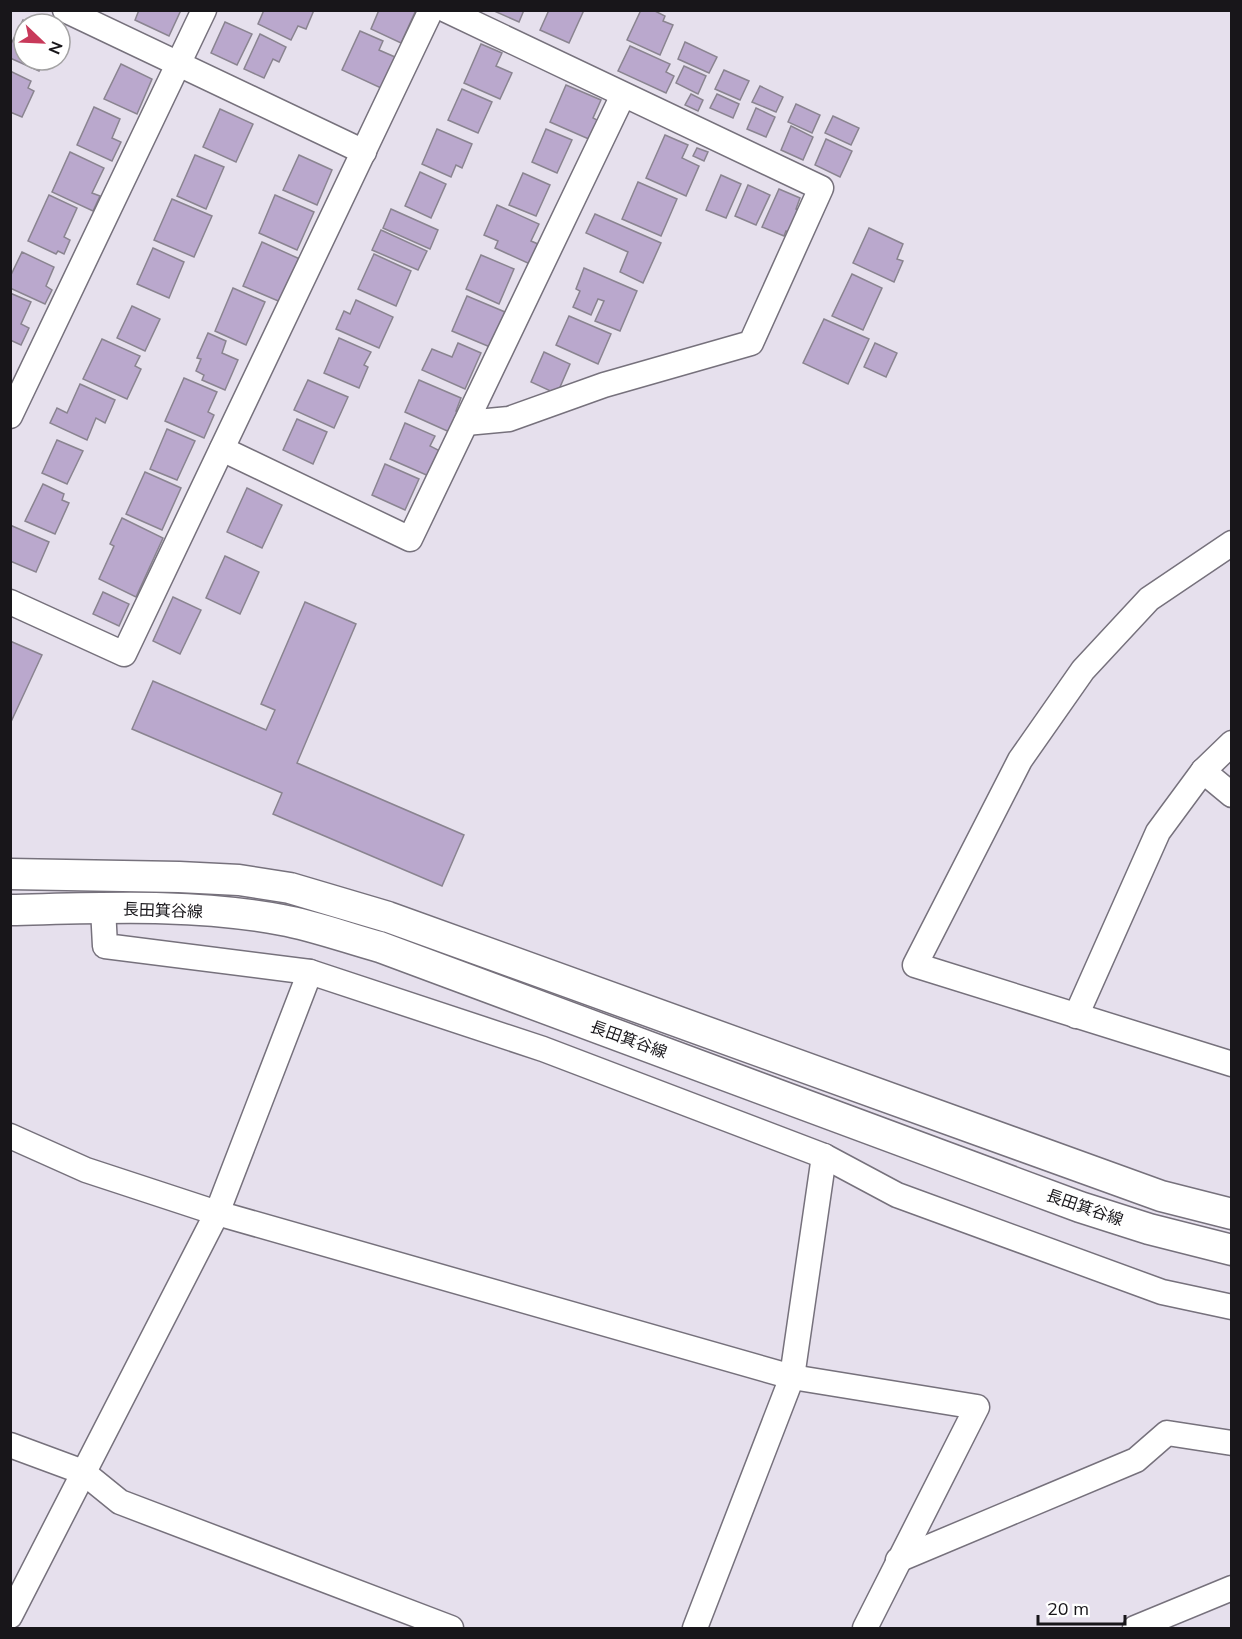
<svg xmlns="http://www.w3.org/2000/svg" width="1242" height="1639" font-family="Mulish,'Noto Sans JP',sans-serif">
	<rect width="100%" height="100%" fill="#e6e0ed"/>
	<g fill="#baa8cd" stroke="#8a8490" stroke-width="1.5">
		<path d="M139 10H181L169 36 135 20Z"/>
		<path d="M264 10H314L306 29 298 26 291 40 258 24Z"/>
		<path d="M379 10H416L401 43 371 29Z"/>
		<path d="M492 10H524L519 22Z"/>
		<path d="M549 10H584L569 43 540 30Z"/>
		<path d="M653 10 665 16 663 21 673 25 660 55 627 40 641 10Z"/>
		<path d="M23 20 32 24H24V60H44L39 71 10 58V46Z"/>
		<path d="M225 22 252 34 237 65 211 53Z"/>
		<path d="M360 31 383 41 379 50 395 57 381 88 342 70Z"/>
		<path d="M260 34 286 47 279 62 273 59 264 78 244 69Z"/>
		<path d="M685 42 717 57 709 73 678 59Z"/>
		<path d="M481 44 502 53 496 66 512 73 500 99 464 83Z"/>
		<path d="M630 46 670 64 666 72 674 76 666 93 618 71Z"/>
		<path d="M121 64 152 79 137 114 104 99Z"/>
		<path d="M684 66 706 76 698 94 676 83Z"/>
		<path d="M724 70 749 81 740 100 715 89Z"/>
		<path d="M10 71 31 81 28 88 34 91 22 117 10 112Z"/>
		<path d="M566 85 601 100 593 118 599 121 591 140 550 122Z"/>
		<path d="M760 86 783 97 776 112 752 102Z"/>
		<path d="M462 89 492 102 478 133 448 120Z"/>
		<path d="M691 94 703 100 698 111 685 105Z"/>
		<path d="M717 94 739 104 733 118 710 108Z"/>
		<path d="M796 104 820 115 812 133 788 122Z"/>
		<path d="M94 107 120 119 112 138 121 142 112 161 77 145Z"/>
		<path d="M756 108 775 117 766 137 747 129Z"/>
		<path d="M220 109 253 124 236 162 203 147Z"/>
		<path d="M833 116 859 128 851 145 825 133Z"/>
		<path d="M791 126 813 137 803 160 781 150Z"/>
		<path d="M437 129 472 144 462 168 456 165 451 177 422 164Z"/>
		<path d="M546 129 572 140 557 173 532 162Z"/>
		<path d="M665 135 688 145 682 158 699 166 686 196 646 178Z"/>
		<path d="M826 139 852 151 840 177 815 165Z"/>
		<path d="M697 148 708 152 704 161 693 156Z"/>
		<path d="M70 152 104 168 92 193 100 196 93 211 52 192Z"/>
		<path d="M195 155 224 167 206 209 177 196Z"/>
		<path d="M299 155 332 170 317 205 283 190Z"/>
		<path d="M420 172 446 184 431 218 405 206Z"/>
		<path d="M523 173 550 185 536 216 509 205Z"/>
		<path d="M721 175 741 184 726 218 706 210Z"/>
		<path d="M638 182 677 199 661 236 622 219Z"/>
		<path d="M748 185 770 195 756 225 735 216Z"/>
		<path d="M779 189 800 198 796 209 803 212 794 234 786 231 784 236 762 227Z"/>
		<path d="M49 195 77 208 64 237 70 240 64 254 58 251 56 254 28 241Z"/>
		<path d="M275 195 314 212 297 250 259 233Z"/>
		<path d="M172 199 212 216 194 257 154 240Z"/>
		<path d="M497 205 539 224 531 241 538 244 530 264 495 248 498 241 484 235Z"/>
		<path d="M391 209 438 230 430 249 383 228Z"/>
		<path d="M595 214 661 243 643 283 620 272 628 252 586 233Z"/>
		<path d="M869 228 903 244 897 259 903 261 894 282 853 263Z"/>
		<path d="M381 230 427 251 418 270 372 250Z"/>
		<path d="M262 242 302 260 283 303 243 286Z"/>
		<path d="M153 248 184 262 169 298 137 284Z"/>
		<path d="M22 252 54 267 46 286 52 290 45 304 10 288V277Z"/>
		<path d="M374 254 411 271 396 306 358 289Z"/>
		<path d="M481 255 514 269 499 304 466 289Z"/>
		<path d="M584 268 637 291 620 331 595 321 604 301 598 299 591 315 573 307 580 291 576 289Z"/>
		<path d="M852 274 882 288 863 330 832 316Z"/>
		<path d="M233 288 265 302 246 345 215 331Z"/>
		<path d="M10 293 31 302 21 324 29 328 21 345 10 340Z"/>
		<path d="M467 296 505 312 490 347 452 331Z"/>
		<path d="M356 300 393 317 379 348 336 329 344 311 350 314Z"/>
		<path d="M132 306 160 319 145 351 117 338Z"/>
		<path d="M569 316 611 334 598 364 556 345Z"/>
		<path d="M824 319 869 339 848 384 803 363Z"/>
		<path d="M208 333 226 341 222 353 238 360 225 390 202 380 204 375 196 371 201 359 197 358Z"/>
		<path d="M339 338 371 352 364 365 368 367 359 388 324 373Z"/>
		<path d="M102 339 140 356 135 366 141 369 127 399 83 379Z"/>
		<path d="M458 343 481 353 465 389 422 370 432 349 452 357Z"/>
		<path d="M875 343 897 353 886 377 864 367Z"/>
		<path d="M544 352 570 364 557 394 531 382Z"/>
		<path d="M184 378 217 392 208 412 214 415 204 438 165 421Z"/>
		<path d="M308 380 348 397 334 428 294 410Z"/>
		<path d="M419 380 461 398 456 411 463 414 454 434 405 412Z"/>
		<path d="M80 384 115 400 105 423 96 418 87 440 50 423 57 408 67 413Z"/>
		<path d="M297 419 327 432 313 464 283 450Z"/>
		<path d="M405 423 435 436 430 446 442 452 431 477 390 459Z"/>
		<path d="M167 429 195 441 177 480 150 469Z"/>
		<path d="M57 440 83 451 67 484 42 473Z"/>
		<path d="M385 464 419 479 405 510 372 495Z"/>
		<path d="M145 472 181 488 162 530 126 514Z"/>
		<path d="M43 484 64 494 62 500 69 503 55 534 25 521Z"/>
		<path d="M247 488 282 505 262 548 227 532Z"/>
		<path d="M122 518 163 538 136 597 99 579 114 546 110 544Z"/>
		<path d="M10 525 49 542 36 572 10 561Z"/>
		<path d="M225 556 259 572 240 614 206 598Z"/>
		<path d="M103 592 129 604 119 626 93 614Z"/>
		<path d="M173 597 201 610 180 654 153 641Z"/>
		<path d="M305 602 356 624 297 763 464 835 442 886 273 814 282 793 132 729 153 681 266 730 275 710 261 704Z"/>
		<path d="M10 641 42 655 10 724Z"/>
	</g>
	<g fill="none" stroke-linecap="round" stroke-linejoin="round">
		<defs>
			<g id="minor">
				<path d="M65 10 364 152"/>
				<path d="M446 10 821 188 751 343 604 385 509 419 466 423"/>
				<path d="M10 416 204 10"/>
				<path d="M222 449 410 539 623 95"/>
				<path d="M1232 543 1149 599 1083 670 1020 760 915 965 1232 1064"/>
				<path d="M10 602 124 654 431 10"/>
				<path d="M1203 771 1232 795"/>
				<path d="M103 908 105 946 310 972 543 1049 824 1156 897 1195 1162 1292 1232 1307"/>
				<path d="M1076 1016 1158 832 1203 771 1232 743"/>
				<path d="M10 1136 86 1170 217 1213 792 1377 977 1407 865 1628"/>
				<path d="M10 1445 83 1472 120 1502 451 1628"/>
				<path d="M898 1560 1136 1460 1167 1433 1232 1443"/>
				<path d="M10 1616 217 1213 310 972"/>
				<path d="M695 1628 792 1377 824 1156"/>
				<path d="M1135 1628 1232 1588"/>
			</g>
			<g id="tertiary">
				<path d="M10 874 179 877 239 880 290 888 388 917 1161 1196 1232 1214"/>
				<path d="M10 910C101 908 192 903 282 920 315 926 347 938 380 947L1080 1207 1149 1229 1232 1250"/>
			</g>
		</defs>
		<use href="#minor" stroke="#76717c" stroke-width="27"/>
		<use href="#tertiary" stroke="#76717c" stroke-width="33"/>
		<use href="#minor" stroke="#fff" stroke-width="24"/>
		<use href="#tertiary" stroke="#fff" stroke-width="30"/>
	</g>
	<g text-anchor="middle" stroke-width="5" stroke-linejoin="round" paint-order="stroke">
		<g font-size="16" fill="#18161a" stroke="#fff">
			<text transform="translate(163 910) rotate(2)" y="6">長田箕谷線</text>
			<text transform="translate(629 1039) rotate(20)" y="6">長田箕谷線</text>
			<text transform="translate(1085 1207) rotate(19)" y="6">長田箕谷線</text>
		</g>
	</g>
	<rect width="1242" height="1639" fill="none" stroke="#18161a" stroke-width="24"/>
	<g transform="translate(42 42) rotate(113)"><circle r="28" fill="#ffffff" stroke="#a3a2a3" stroke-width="1.5"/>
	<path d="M0-4.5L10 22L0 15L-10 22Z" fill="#c8395a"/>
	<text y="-9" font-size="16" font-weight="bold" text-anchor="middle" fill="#18161a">N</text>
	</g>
	<path d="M1038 1615v9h87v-9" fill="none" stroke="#18161a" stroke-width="3"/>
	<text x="1047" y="1615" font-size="18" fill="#18161a" stroke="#ffffff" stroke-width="4.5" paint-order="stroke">20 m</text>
</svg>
